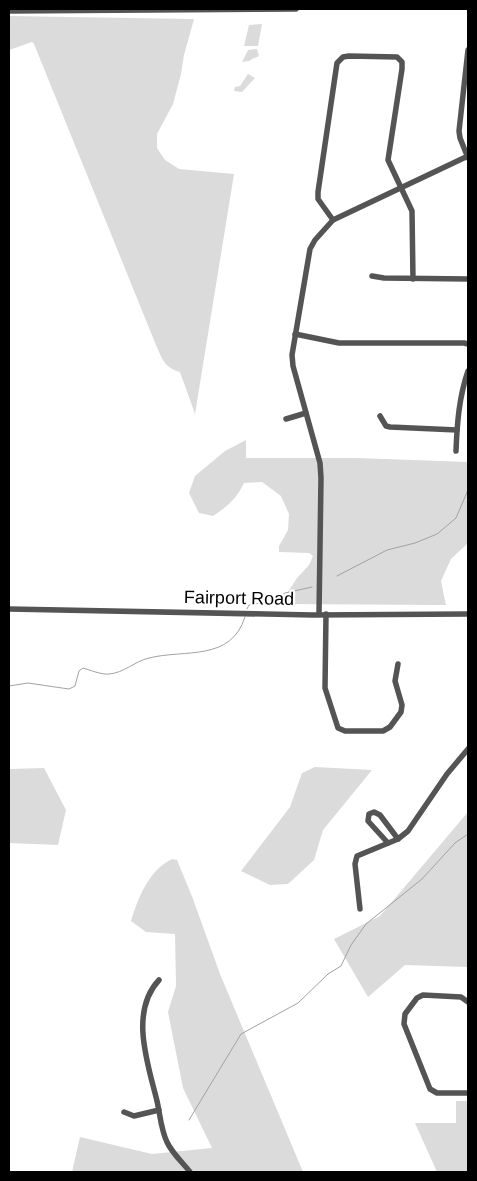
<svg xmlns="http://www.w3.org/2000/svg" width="477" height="1181" font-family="Helvetica,sans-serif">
	<rect width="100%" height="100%" fill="#fff"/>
	<g fill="#dbdbdb">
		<path d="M9 16 194 19 184 55 181 74 173 104 157 134V148L165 160 179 169 234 174 195 414 180 372C165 368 162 359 156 345L34 44 32 42 9 50Z"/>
		<path d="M262 24 258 46H244L249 25Z"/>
		<path d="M257 49 259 56 252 59 249 61 242 62 248 50Z"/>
		<path d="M248 74 255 78 242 92 234 91 235 87 240 86Z"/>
		<path d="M246 440V458H357L468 462V543L451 559 441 581 446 605 280 604 297 578 309 565 313 556 309 553 279 552V546L288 530 289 514 281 496 262 482 244 483C237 498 227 507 213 516L199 513 189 493 195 476 225 451Z"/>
		<path d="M315 767 372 770 323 830 314 860 288 884 270 885 241 871 290 807 302 773Z"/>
		<path d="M44 768 66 810 58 845 9 843V769Z"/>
		<path d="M468 812V967L405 965 368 997 334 939 380 916Z"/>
		<path d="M172 859 177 860 193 899 220 974 303 1172H72L80 1137 152 1154 212 1148 183 1088 168 1012 176 986 175 934 146 932 131 921C138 898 149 870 172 859Z"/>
		<path d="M456 1101H468V1172H437L415 1123H456Z"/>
	</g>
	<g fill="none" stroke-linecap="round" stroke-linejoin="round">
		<g stroke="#a2a2a2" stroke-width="1">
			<path d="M337 576 387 550 415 543 437 534 456 518 468 490"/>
			<path d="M247 609 249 605 272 601 285 593 312 587"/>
			<path d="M9 686 28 683 69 689 75 686 79 671 83 668C90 670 102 675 109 674 124 673 135 661 149 658 185 649 231 662 245 617"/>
			<path d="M189 1120 241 1034 298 1003 328 974 341 966 351 945 366 924 422 879 455 843 468 834"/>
		</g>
		<g stroke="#545454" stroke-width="5.5">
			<path d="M9 11 296 9"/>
			<path d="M468 158 460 138 459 131 468 50"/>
			<path d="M333 220 318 199V192L337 63 343 57 349 56 397 57 402 62V69L388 160 412 211 413 279"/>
			<path d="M372 276 384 278 468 279"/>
			<path d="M295 334 339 343H464L468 344"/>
			<path d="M380 416 386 426 390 427 457 430"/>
			<path d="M286 419 306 413"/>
			<path d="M456 451C457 424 459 397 468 371"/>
			<path d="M9 609 313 615 468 614"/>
			<path d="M319 614 321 478 320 463 293 366 292 355 310 249 315 240 333 220 468 156"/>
			<path d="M326 614 325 688 338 728 345 731H383L390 727 401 712 402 705 395 681 398 664"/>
			<path d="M388 843 368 821 369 814 374 812 380 815 398 839"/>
			<path d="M360 909 355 864 357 856 398 839 408 831 447 774 468 749"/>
			<path d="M159 980C129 1012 148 1064 157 1101 160 1114 161 1130 167 1142 172 1153 183 1163 190 1172"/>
			<path d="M468 1002 461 997 423 995 417 998 405 1014 404 1024 430 1089 437 1093H468"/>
			<path d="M124 1112 134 1116 159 1110"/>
		</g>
	</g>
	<g text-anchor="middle" stroke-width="4.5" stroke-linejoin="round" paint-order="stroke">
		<g font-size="18" fill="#000" stroke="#fff">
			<text transform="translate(239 598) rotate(1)" y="6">Fairport Road</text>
		</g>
	</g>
	<rect width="477" height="1181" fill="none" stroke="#000000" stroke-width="20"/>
</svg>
